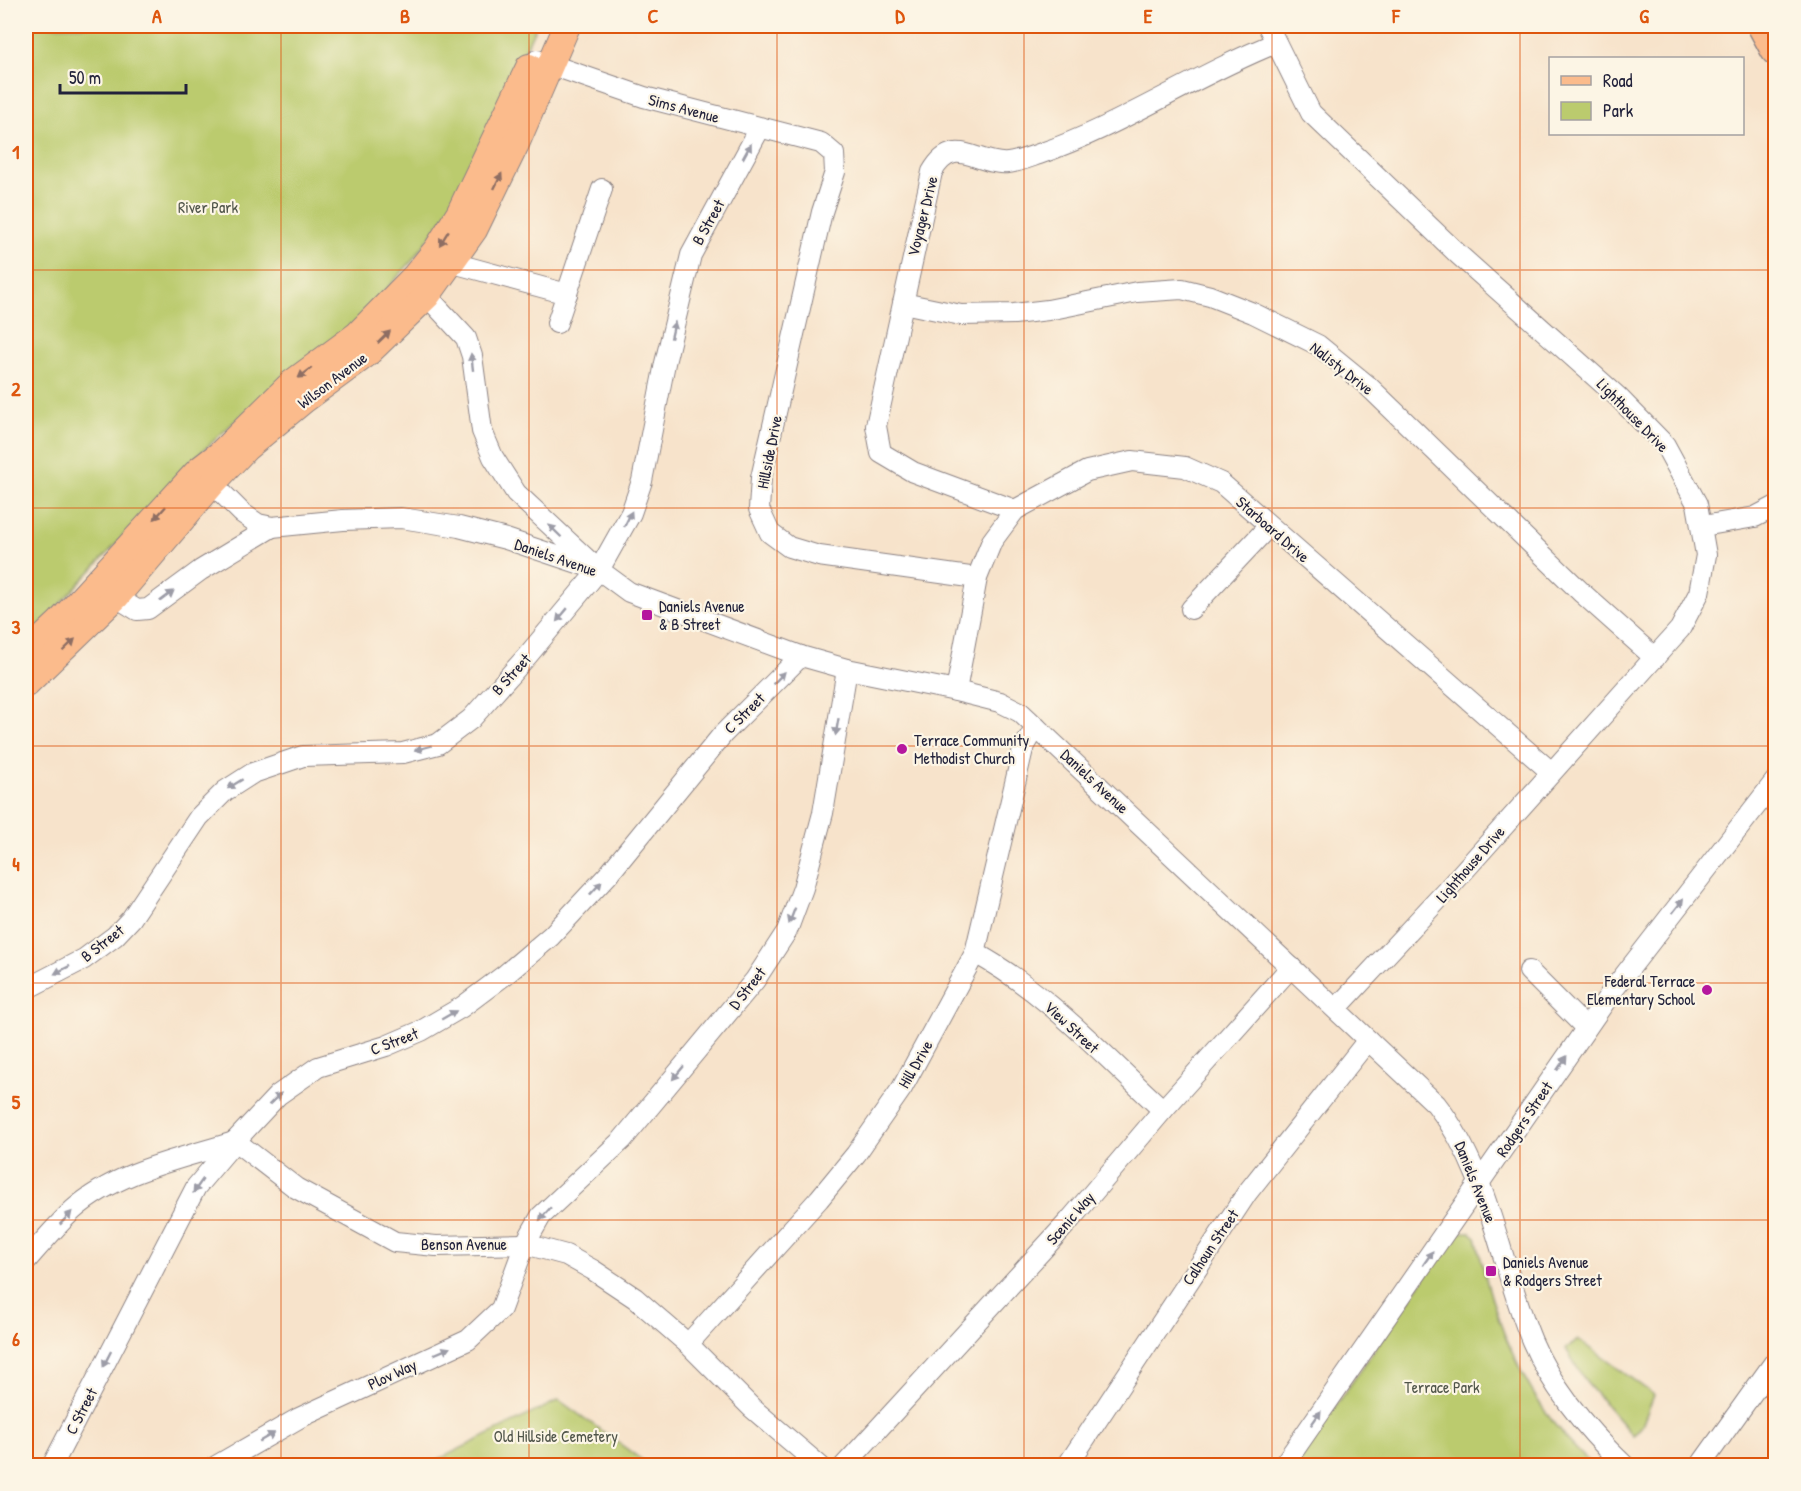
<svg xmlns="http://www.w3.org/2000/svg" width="1801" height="1491" font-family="'Patrick Hand',sans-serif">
	<rect width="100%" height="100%" fill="#fcf5e5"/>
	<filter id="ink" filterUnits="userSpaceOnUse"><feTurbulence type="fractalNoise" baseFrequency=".0167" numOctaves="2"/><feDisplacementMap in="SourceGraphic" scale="12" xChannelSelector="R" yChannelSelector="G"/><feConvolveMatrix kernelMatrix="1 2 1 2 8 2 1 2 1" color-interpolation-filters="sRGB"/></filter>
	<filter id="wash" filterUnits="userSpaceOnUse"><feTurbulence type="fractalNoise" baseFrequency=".008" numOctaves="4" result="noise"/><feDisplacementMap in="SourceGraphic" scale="24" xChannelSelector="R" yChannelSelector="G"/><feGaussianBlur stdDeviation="1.35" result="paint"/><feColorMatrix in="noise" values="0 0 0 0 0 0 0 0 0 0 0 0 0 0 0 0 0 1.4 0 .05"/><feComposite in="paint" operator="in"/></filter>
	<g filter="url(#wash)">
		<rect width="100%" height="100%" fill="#f7e3cb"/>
		<g fill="#bbcb6e" stroke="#6e7654" stroke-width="1.5">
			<path d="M26 26H536L454 205 412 261 352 327 270 389 180 472 137 522 26 640Z"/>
			<path d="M1456 1232H1470L1476 1237C1493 1320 1527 1408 1593 1465L1294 1466Z"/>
			<path d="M1578 1339 1654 1395 1642 1426 1633 1436 1586 1382 1566 1349Z"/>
			<path d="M559 1400 649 1465H427Z"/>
		</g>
	</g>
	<g filter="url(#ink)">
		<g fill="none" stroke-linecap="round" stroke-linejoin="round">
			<defs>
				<g id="minor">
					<path d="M1268 26 1311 113 1459 255 1618 397 1665 445 1697 504 1706 555 1699 593 1680 629 1446 891 1336 1009"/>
					<path d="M537 60 644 97 821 143 834 154 835 172 822 212 761 478 759 509 770 533 789 547 819 556 977 578"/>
					<path d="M453 263 567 294"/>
					<path d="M427 296 466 338 472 356 482 431 493 457 516 493 592 564"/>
					<path d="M903 303 961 315 1014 314 1048 310 1137 292 1182 289 1210 296 1253 313 1318 345 1367 385 1582 593 1655 658"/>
					<path d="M557 323 602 189"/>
					<path d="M203 474 242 513 258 524 272 527 343 520 401 518 459 527 506 539 599 570 629 592 801 656 847 669 956 691 1000 702 1020 712 1436 1104C1490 1173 1499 1262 1532 1341 1553 1390 1587 1430 1625 1466"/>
					<path d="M1015 510 913 472 881 453 876 426 932 172C954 133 977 166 1008 163 1018 162 1030 157 1039 154 1121 126 1195 75 1276 43"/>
					<path d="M1703 526 1755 517 1776 506"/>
					<path d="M116 597 137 610 148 609 201 570 272 527"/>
					<path d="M1191 609 1269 526"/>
					<path d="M956 691 977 578 992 541 1015 510 1087 471 1132 461 1185 467 1221 483 1550 771"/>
					<path d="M975 953C1047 992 1103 1055 1163 1110"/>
					<path d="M1529 971 1586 1028"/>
					<path d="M26 989 84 959 115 936 131 919 199 817 225 791 253 773 303 756 403 753 438 744 471 719 528 655 599 570 631 513 642 481 665 363 691 255 760 128"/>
					<path d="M235 1141 296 1188 395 1242 436 1246 525 1244 566 1255 593 1270 635 1298 688 1344 752 1408 820 1466"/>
					<path d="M26 1261C41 1244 56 1226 73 1210 117 1171 180 1159 234 1142"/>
					<path d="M688 1344 819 1199 856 1154 902 1088 975 953 1023 749 1036 727"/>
					<path d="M52 1466 196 1187 235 1141 278 1095 318 1067 386 1046 421 1031 462 1007 506 974 551 936 608 875 723 734 801 656"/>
					<path d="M216 1466 299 1418 468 1340 501 1309 525 1244 541 1216 622 1140 755 980 787 931 803 888 823 813 847 669"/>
					<path d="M844 1466 1069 1221 1163 1110 1291 967"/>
					<path d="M1067 1466 1247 1193 1368 1040"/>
					<path d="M1283 1466 1613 990 1776 780"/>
					<path d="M1700 1466 1776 1360"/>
				</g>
				<g id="major">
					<path d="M26 654 59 623 199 470 220 454 292 383 357 335 415 276 437 249 459 214 529 67"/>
					<path d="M26 684 116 597 212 484 246 448 304 400 368 353 427 296 474 230 516 144 567 26"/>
				</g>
				<path id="highway" d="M1763 26 1776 50"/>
			</defs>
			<use href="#minor" stroke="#8c8283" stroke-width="22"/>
			<use href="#major" stroke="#8c8283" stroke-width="28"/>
			<use href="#highway" stroke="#8c8283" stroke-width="33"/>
			<use href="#minor" stroke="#fff" stroke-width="20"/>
			<use href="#major" stroke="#fbbb8c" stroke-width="26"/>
			<use href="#highway" stroke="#fbbb8c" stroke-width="30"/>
		</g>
		<defs><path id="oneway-solid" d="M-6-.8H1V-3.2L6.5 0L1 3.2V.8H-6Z" transform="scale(1.5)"/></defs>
		<g fill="#9c9ca7">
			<use href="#oneway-solid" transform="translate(747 151) rotate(-61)"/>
			<use href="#oneway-solid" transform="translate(673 330) rotate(-77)"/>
			<use href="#oneway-solid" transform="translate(472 362) rotate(-97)"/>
			<use href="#oneway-solid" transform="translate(628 519) rotate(-64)"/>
			<use href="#oneway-solid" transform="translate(555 531) rotate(-136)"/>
			<use href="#oneway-solid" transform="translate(167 596) rotate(-37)"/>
			<use href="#oneway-solid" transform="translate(562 615) rotate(130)"/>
			<use href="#oneway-solid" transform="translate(779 678) rotate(-45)"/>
			<use href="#oneway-solid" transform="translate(837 727) rotate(100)"/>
			<use href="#oneway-solid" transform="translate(423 748) rotate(165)"/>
			<use href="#oneway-solid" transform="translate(235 784) rotate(148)"/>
			<use href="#oneway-solid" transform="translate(596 888) rotate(-47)"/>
			<use href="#oneway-solid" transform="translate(1678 906) rotate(-52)"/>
			<use href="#oneway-solid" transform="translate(792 916) rotate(111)"/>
			<use href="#oneway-solid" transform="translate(62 970) rotate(153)"/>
			<use href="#oneway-solid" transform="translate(449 1015) rotate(-30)"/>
			<use href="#oneway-solid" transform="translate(1562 1063) rotate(-56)"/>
			<use href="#oneway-solid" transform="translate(678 1073) rotate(130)"/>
			<use href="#oneway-solid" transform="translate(275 1099) rotate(-44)"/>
			<use href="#oneway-solid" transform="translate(198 1186) rotate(125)"/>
			<use href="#oneway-solid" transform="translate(545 1214) rotate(131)"/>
			<use href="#oneway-solid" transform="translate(66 1218) rotate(-47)"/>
			<use href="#oneway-solid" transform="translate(1428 1258) rotate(-55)"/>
			<use href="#oneway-solid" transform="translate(442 1351) rotate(-23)"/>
			<use href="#oneway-solid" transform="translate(107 1359) rotate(117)"/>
			<use href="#oneway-solid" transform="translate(1316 1418) rotate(-55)"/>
			<use href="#oneway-solid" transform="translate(267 1437) rotate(-30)"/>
		</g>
		<g fill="#8e6e64">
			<use href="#oneway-solid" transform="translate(498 181) rotate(-64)"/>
			<use href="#oneway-solid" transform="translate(444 238) rotate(122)"/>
			<use href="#oneway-solid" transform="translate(384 337) rotate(-44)"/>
			<use href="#oneway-solid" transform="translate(305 373) rotate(143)"/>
			<use href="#oneway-solid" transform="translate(160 513) rotate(132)"/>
			<use href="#oneway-solid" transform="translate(69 645) rotate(-44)"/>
		</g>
	</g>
	<path fill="none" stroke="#de560e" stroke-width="1.5" stroke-opacity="0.55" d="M281 26V1466M529 26V1466M777 26V1466M1024 26V1466M1272 26V1466M1520 26V1466M26 270H1776M26 508H1776M26 746H1776M26 983H1776M26 1220H1776"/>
	<g fill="#b5179e" stroke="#fcf5e5" stroke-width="2">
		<rect x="641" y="609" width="12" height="12" rx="3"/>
		<circle cx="902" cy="749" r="6"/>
		<circle cx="1707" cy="990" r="6"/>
		<rect x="1485" y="1265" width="12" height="12" rx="3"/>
	</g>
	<g text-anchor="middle" stroke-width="4.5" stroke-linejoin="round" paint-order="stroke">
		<g font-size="16" fill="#22223b" stroke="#fcf5e5">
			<text transform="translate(684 108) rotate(15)" y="6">Sims Avenue</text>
			<text transform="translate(922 216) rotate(-76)" y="6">Voyager Drive</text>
			<text transform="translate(708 222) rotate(-61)" y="6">B Street</text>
			<text transform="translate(1342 368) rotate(38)" y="6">Nalisty Drive</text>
			<text transform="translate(332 380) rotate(-37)" y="6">Wilson Avenue</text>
			<text transform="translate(1633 415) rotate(46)" y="6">Lighthouse Drive</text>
			<text transform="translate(769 452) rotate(-79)" y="6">Hillside Drive</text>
			<text transform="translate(1273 529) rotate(41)" y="6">Starboard Drive</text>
			<text transform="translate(556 557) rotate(19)" y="6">Daniels Avenue</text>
			<text transform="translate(511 674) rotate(-48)" y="6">B Street</text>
			<text transform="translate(744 713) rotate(-45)" y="6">C Street</text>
			<text transform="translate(1095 781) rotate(43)" y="6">Daniels Avenue</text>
			<text transform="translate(1470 864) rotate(-49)" y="6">Lighthouse Drive</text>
			<text transform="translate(102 943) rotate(-38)" y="6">B Street</text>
			<text transform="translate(747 988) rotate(-52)" y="6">D Street</text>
			<text transform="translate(1072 1027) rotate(43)" y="6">View Street</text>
			<text transform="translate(394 1041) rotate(-21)" y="6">C Street</text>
			<text transform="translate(915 1064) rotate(-60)" y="6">Hill Drive</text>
			<text transform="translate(1524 1119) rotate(-56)" y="6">Rodgers Street</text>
			<text transform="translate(1476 1182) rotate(68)" y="6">Daniels Avenue</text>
			<text transform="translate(1070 1218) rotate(-49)" y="6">Scenic Way</text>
			<text x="464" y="1250">Benson Avenue</text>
			<text transform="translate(1210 1247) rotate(-56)" y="6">Calhoun Street</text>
			<text transform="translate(392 1374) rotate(-25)" y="6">Plov Way</text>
			<text transform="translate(81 1411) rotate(-63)" y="6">C Street</text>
		</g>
		<g font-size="16" fill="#50554a" stroke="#fcf5e5">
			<text x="208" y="213">River Park</text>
			<text x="1442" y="1393">Terrace Park</text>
			<text x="556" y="1442">Old Hillside Cemetery</text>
		</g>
		<g font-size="16" fill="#22223b" stroke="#fcf5e5" text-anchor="start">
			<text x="659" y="612">Daniels Avenue<tspan x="659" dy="18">&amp; B Street</tspan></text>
			<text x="914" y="746">Terrace Community<tspan x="914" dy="18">Methodist Church</tspan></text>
			<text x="1695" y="987" text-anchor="end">Federal Terrace<tspan x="1695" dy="18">Elementary School</tspan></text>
			<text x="1503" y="1268">Daniels Avenue<tspan x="1503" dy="18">&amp; Rodgers Street</tspan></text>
		</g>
	</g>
	<rect width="1801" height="1491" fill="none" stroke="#fcf5e5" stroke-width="66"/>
	<rect x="1549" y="57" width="195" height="78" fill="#fcf5e5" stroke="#a5a1a1" stroke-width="1.5"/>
	<rect x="1561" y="76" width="30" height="9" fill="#fbbb8c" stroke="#a5a1a1" stroke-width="1.5"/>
	<text x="1603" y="87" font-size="18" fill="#22223b">Road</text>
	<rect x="1561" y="102" width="30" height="18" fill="#bbcb6e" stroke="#a5a1a1" stroke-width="1.5"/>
	<text x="1603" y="117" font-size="18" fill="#22223b">Park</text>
	<path d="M60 84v9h126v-9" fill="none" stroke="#22223b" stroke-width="3"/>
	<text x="69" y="84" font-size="18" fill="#22223b" stroke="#fcf5e5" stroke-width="4.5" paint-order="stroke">50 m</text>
	<rect x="33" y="33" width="1735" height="1425" fill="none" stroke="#de560e" stroke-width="2"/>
	<g font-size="20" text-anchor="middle" font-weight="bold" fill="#de560e">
		<text x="157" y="23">A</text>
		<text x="405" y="23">B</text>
		<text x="653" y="23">C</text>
		<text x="900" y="23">D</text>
		<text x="1148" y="23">E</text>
		<text x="1396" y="23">F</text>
		<text x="1644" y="23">G</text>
		<text x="16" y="159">1</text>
		<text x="16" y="396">2</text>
		<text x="16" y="634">3</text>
		<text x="16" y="871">4</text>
		<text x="16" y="1109">5</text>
		<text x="16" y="1346">6</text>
	</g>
</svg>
